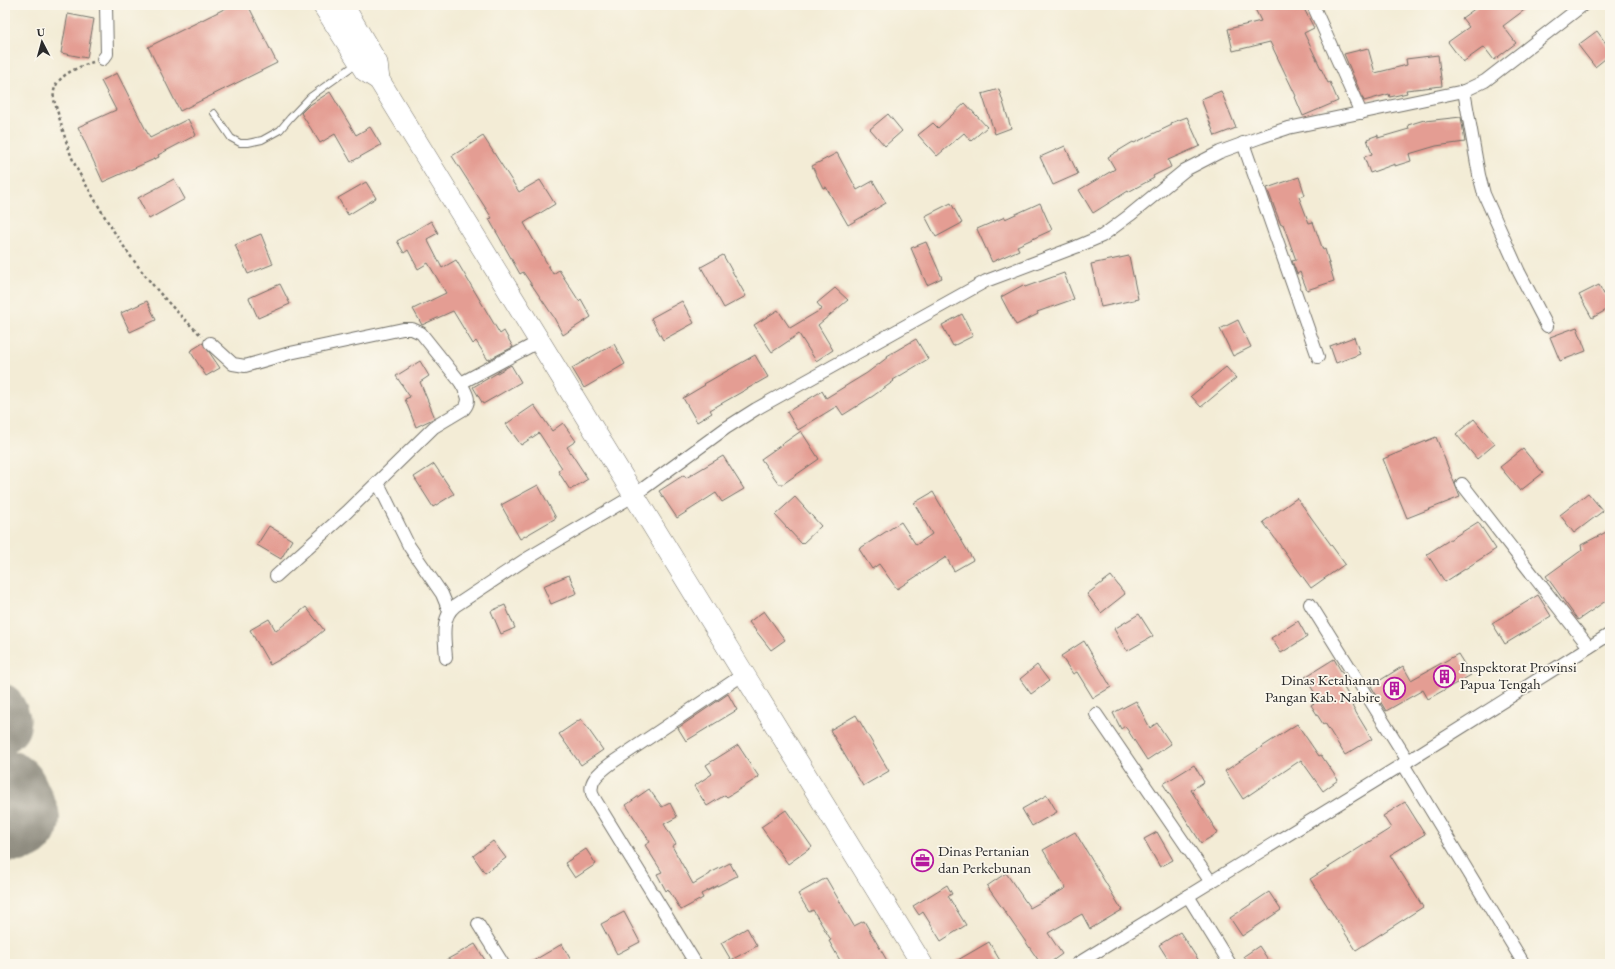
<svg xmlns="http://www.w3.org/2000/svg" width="1615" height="969" font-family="'EB Garamond',serif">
	<rect width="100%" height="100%" fill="#fbf7ec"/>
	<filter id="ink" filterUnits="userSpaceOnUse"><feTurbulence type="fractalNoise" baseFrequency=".025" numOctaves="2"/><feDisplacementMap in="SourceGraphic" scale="8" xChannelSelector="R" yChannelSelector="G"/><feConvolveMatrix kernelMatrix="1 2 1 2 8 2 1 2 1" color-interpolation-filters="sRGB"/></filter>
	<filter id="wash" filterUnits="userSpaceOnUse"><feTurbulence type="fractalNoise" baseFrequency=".012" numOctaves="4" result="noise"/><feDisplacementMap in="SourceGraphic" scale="16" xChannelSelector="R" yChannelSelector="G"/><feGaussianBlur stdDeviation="0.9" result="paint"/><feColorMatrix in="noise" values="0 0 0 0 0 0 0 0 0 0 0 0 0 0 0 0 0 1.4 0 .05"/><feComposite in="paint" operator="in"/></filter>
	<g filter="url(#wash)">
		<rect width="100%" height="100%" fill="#f3ecd6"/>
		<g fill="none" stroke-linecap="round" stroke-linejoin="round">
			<path stroke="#8f8c80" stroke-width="35" d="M5 702C13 714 19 727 5 736"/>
			<path stroke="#8f8c80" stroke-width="86" d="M5 793 17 819"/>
		</g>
		<g id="blocks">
			<g fill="#e49d93">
				<path d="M232 5H248L277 63 180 111 148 47Z"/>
				<path d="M1253 5H1302L1314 28 1304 33 1328 83 1330 82 1338 101 1303 116 1295 97 1296 96 1270 42 1233 51 1228 29 1261 21Z"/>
				<path d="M1480 5H1531L1503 26 1516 43 1494 60 1484 47 1463 62 1448 42 1469 27 1462 18Z"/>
				<path d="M68 14 94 19 87 58 61 53Z"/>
				<path d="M1597 31 1610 49V55L1595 67 1578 45Z"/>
				<path d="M1368 48 1375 73 1407 65 1406 59 1438 55 1442 86 1406 90 1407 93 1390 97 1389 94 1364 101 1344 54Z"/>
				<path d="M117 73 150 138 188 119 196 135 158 155 159 157 103 182 78 127 116 110 101 81Z"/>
				<path d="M999 89 1011 128 995 134 982 94Z"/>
				<path d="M1221 91 1236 128 1215 136 1201 99Z"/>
				<path d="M330 92 356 135 370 127 381 145 351 162 335 134 320 143 301 113 308 106Z"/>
				<path d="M965 103 987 127 971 141 964 133 937 156 918 135 933 123 938 128Z"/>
				<path d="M888 114 902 131 885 146 870 129Z"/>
				<path d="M1187 117 1200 146 1168 160 1171 167 1153 176 1154 178 1128 192V191L1093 213 1079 190 1115 169 1108 157 1133 142 1134 143 1172 125 1171 123Z"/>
				<path d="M1461 117 1465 142 1436 146 1409 154 1411 161 1395 166V164L1370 173 1364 157 1372 154 1367 139 1378 135V138L1409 129 1408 125 1424 120 1425 121Z"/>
				<path d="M483 136 519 192 540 180 555 204 524 223 553 274 559 270 579 301 581 299 591 317 563 335 553 316 523 272 520 274 489 219 492 218 452 156Z"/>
				<path d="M1065 146 1078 174 1053 185 1040 157Z"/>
				<path d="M837 153 857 190 873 181 886 203 848 225 826 187 823 188 812 166Z"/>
				<path d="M1299 177 1305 195 1299 197 1309 223 1313 222 1323 250 1325 249 1334 281 1307 290 1300 272 1297 274 1292 261 1296 260 1283 224 1281 225 1267 188Z"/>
				<path d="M174 179 185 199 149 219 138 198Z"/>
				<path d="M366 182 376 198 348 215 338 198Z"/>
				<path d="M951 203 962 223 936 237 925 216Z"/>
				<path d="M1040 203 1052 230 1017 246 1019 250 992 262 977 229 1005 217V219Z"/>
				<path d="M431 221 438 233 427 239 442 268 456 260 500 334 504 331 513 347 488 360 476 341 473 344 453 311 422 325 413 309 446 293 428 263 418 269 408 250 404 253 397 241Z"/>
				<path d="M261 234 273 264 248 274 235 245Z"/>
				<path d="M926 242 942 278 927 285 911 248Z"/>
				<path d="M723 255 746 296 724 308 701 267Z"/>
				<path d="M1129 256 1138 299 1101 307 1091 264Z"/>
				<path d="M1064 273 1074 299 1037 312 1038 314 1016 325 1001 297 1023 285 1025 287Z"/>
				<path d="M280 284 290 304 258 318 249 298Z"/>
				<path d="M1599 285 1610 305V308L1592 318 1579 295Z"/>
				<path d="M835 288 848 300 818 325 833 350 816 361 799 334 772 352 754 325 778 310 790 328 822 309 817 303Z"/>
				<path d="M147 301 156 320 130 332 121 313Z"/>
				<path d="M682 301 694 323 663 340 651 318Z"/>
				<path d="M962 314 973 336 953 346 942 325Z"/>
				<path d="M1238 320 1251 347 1233 356 1220 329Z"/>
				<path d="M1577 327 1586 351 1560 361 1550 337Z"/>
				<path d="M1354 337 1360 354 1336 363 1330 346Z"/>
				<path d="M916 339 928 359 893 380 894 381 873 396 843 415 837 406 798 430 787 412 822 391 826 398 867 373 888 357 887 356Z"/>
				<path d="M203 343 220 368 206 376 190 351Z"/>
				<path d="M614 344 625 364 584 388 572 368Z"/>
				<path d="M755 355 768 377 710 410 712 413 697 422 683 398 705 385 704 384Z"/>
				<path d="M420 361 429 376 420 382 435 418 416 427 405 399 410 397 396 376Z"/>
				<path d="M511 365 521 382 483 404 473 387Z"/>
				<path d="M1226 367 1236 378 1201 407 1191 396Z"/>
				<path d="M534 405 552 431 563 423 576 441 567 447 588 479 570 490 558 471 562 468 539 433 521 445 506 424Z"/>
				<path d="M1474 419 1495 444 1477 459 1456 434Z"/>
				<path d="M801 431 819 459 783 484H779L761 459Z"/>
				<path d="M1436 437 1460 497 1407 518 1383 459Z"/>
				<path d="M1523 449 1543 473 1520 491 1500 467Z"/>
				<path d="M723 456 744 489 722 502 716 493 677 518 659 491 684 475 686 478Z"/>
				<path d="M434 464 454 494 433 507 414 477Z"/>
				<path d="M538 485 556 518 520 539 501 505Z"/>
				<path d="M933 492 973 560 954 571 946 557 897 589 879 564 872 569 859 549 901 522 916 545 932 534 914 503Z"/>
				<path d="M1588 493 1603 511 1574 533 1560 515Z"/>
				<path d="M795 497 821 526 802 544 775 515Z"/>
				<path d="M1297 498 1345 564 1311 588 1263 522Z"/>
				<path d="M1478 522 1496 549 1445 582 1427 554Z"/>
				<path d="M269 526 292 540 281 559 257 545Z"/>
				<path d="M1610 530V598L1578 620 1546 576 1582 550 1581 545Z"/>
				<path d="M569 575 577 593 551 604 543 586Z"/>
				<path d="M1111 576 1125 594 1101 613 1087 594Z"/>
				<path d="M1538 595 1551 616 1505 644 1492 623Z"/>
				<path d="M505 605 515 628 501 634 491 611Z"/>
				<path d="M306 607 324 630 307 644 270 665 250 630 269 619 276 631Z"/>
				<path d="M764 611 785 640 771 650 749 622Z"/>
				<path d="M1139 614 1153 636 1127 651 1114 629Z"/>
				<path d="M1298 621 1307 637 1281 653 1271 638Z"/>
				<path d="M1084 641 1111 687 1093 698 1077 672 1073 674 1061 656Z"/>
				<path d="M1458 654 1471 675 1428 699 1423 690 1386 711 1371 686 1403 666 1411 680Z"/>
				<path d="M1334 659 1344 676 1339 679 1354 705 1352 706 1372 739 1345 755 1325 723 1323 724 1311 705 1319 700 1305 677Z"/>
				<path d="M1037 665 1049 681 1031 694 1020 679Z"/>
				<path d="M728 694 737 710 686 741 678 728Z"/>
				<path d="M1136 701 1150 728 1157 723 1171 744 1147 760 1125 726 1121 729 1113 713Z"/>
				<path d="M856 715 889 771 863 786 830 730Z"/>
				<path d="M581 719 603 750 581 765 559 734Z"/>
				<path d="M1297 724 1319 756 1321 755 1338 780 1323 791 1301 760 1243 799 1225 771Z"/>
				<path d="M738 745 759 777 727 797 725 795 707 806 694 786 712 774 706 765Z"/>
				<path d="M1194 765 1204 782 1191 790 1218 833 1201 843 1163 784Z"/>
				<path d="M649 789 662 807 670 803 677 817 664 824 676 844 672 846 693 884 710 874V873L730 863 737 876 701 894 703 898 681 910 668 889 666 891 657 874 662 872 645 845 650 842 626 805Z"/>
				<path d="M1047 795 1057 812 1032 826 1022 809Z"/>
				<path d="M1405 802 1425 834 1390 855 1423 907 1356 950 1310 879 1391 828 1383 816Z"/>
				<path d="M786 810 812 847 788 864 761 827Z"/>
				<path d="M1075 832 1122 910 1090 929 1082 914 1048 933 1062 954 1048 964H1041L987 886 1006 873 1030 908 1066 888 1043 850Z"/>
				<path d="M1157 832 1173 860 1160 867 1144 839Z"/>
				<path d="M493 841 506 858 485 873 473 856Z"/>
				<path d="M586 849 596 864 575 878 565 863Z"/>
				<path d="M826 878 854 926 864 921 889 964H842L829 941 831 940 813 910 809 912 798 894Z"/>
				<path d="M947 885 952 894 948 896 966 925 941 941 923 912 919 915 913 906Z"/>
				<path d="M1269 892 1281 910 1242 936 1230 918Z"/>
				<path d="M624 912 640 942 617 954 601 924Z"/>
				<path d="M747 928 757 946 731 960 721 943Z"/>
				<path d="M1180 932 1201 964H1171L1159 945Z"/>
				<path d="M989 942 1002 964H951Z"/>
				<path d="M475 944 485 960 478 964H439Z"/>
				<path d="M562 944 573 964H528Z"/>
				<path d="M1259 946 1271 964H1250L1244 956Z"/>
			</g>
		</g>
	</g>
	<g filter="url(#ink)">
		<use href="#blocks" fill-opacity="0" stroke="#716f67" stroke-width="1"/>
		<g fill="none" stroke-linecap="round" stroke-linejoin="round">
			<defs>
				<path id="lane" d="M214 113 231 138 240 143H248L262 140 280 130 290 118 310 97 356 64"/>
				<g id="street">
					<path d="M1313 5 1361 113"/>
					<path d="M103 59 107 54 106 5"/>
					<path d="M1464 91 1479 175 1484 194 1519 272 1547 326"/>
					<path d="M1243 143 1318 357"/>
					<path d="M210 343 233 364 245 366 290 353 403 329H412L421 333 461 383 540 341"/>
					<path d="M378 483 409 546 442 594 449 611"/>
					<path d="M1462 484 1589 647"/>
					<path d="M276 576 347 512 434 427 464 409C472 400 466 393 461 383"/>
					<path d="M1310 604 1408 761"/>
					<path d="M446 658C445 640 440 618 455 606L523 561 633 496 726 428 756 409 986 281 1076 247 1102 236 1130 215 1185 170 1220 152 1261 137 1288 128 1464 91 1485 81 1583 5"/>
					<path d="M1096 714 1211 882"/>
					<path d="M1403 764 1524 964"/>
					<path d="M1188 896 1230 964"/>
					<path d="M478 924 503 964"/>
					<path d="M696 964 594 798C585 782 601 771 613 762L744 674"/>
					<path d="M1077 964 1408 761 1610 634"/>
				</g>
				<g id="highway">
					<path d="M323 5 365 71 379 80 922 964"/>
					<path d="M343 5 377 63 379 80"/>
				</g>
			</defs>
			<use href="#lane" stroke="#716f67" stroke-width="8"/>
			<use href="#street" stroke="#716f67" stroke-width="14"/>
			<use href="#highway" stroke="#716f67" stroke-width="22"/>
			<path stroke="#716f67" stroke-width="2.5" stroke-dasharray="3 3" stroke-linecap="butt" d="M93 62C75 68 50 78 54 100 61 122 66 146 76 167 81 177 88 188 94 198 124 252 157 295 202 336"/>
			<use href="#lane" stroke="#fff" stroke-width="6"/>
			<use href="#street" stroke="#fff" stroke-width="12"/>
			<use href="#highway" stroke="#fff" stroke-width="21"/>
		</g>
	</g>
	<defs>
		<symbol id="building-ring" viewBox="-11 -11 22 22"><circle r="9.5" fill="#fbf7ec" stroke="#b5179e" stroke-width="1.5"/><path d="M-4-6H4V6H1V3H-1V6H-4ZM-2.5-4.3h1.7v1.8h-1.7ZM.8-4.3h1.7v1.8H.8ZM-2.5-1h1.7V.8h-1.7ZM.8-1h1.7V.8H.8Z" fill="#b5179e"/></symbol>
		<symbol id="office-ring" viewBox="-11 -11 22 22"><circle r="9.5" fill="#fbf7ec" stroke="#b5179e" stroke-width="1.5"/><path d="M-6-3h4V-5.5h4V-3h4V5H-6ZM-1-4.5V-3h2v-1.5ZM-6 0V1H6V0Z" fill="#b5179e"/></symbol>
	</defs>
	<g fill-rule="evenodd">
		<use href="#building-ring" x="1432" y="664" width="25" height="25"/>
		<use href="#building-ring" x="1382" y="676" width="25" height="25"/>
		<use href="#office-ring" x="910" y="848" width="25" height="25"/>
	</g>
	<g text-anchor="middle" stroke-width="3.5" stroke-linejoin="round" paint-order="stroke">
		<g font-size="15" fill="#2b2b2b" stroke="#fbf7ec" text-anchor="start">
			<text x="1460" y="672">Inspektorat Provinsi<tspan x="1460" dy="17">Papua Tengah</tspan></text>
			<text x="1380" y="685" text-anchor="end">Dinas Ketahanan<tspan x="1380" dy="17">Pangan Kab. Nabire</tspan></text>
			<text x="938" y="856">Dinas Pertanian<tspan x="938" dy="17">dan Perkebunan</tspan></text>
		</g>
	</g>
	<rect width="1615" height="969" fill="none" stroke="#fbf7ec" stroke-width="20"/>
	<g transform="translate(42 42) rotate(354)" stroke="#fbf7ec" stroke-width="3" paint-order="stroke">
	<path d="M0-3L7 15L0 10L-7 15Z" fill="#2b2b2b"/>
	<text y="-6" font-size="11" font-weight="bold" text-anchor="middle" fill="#2b2b2b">U</text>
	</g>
</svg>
